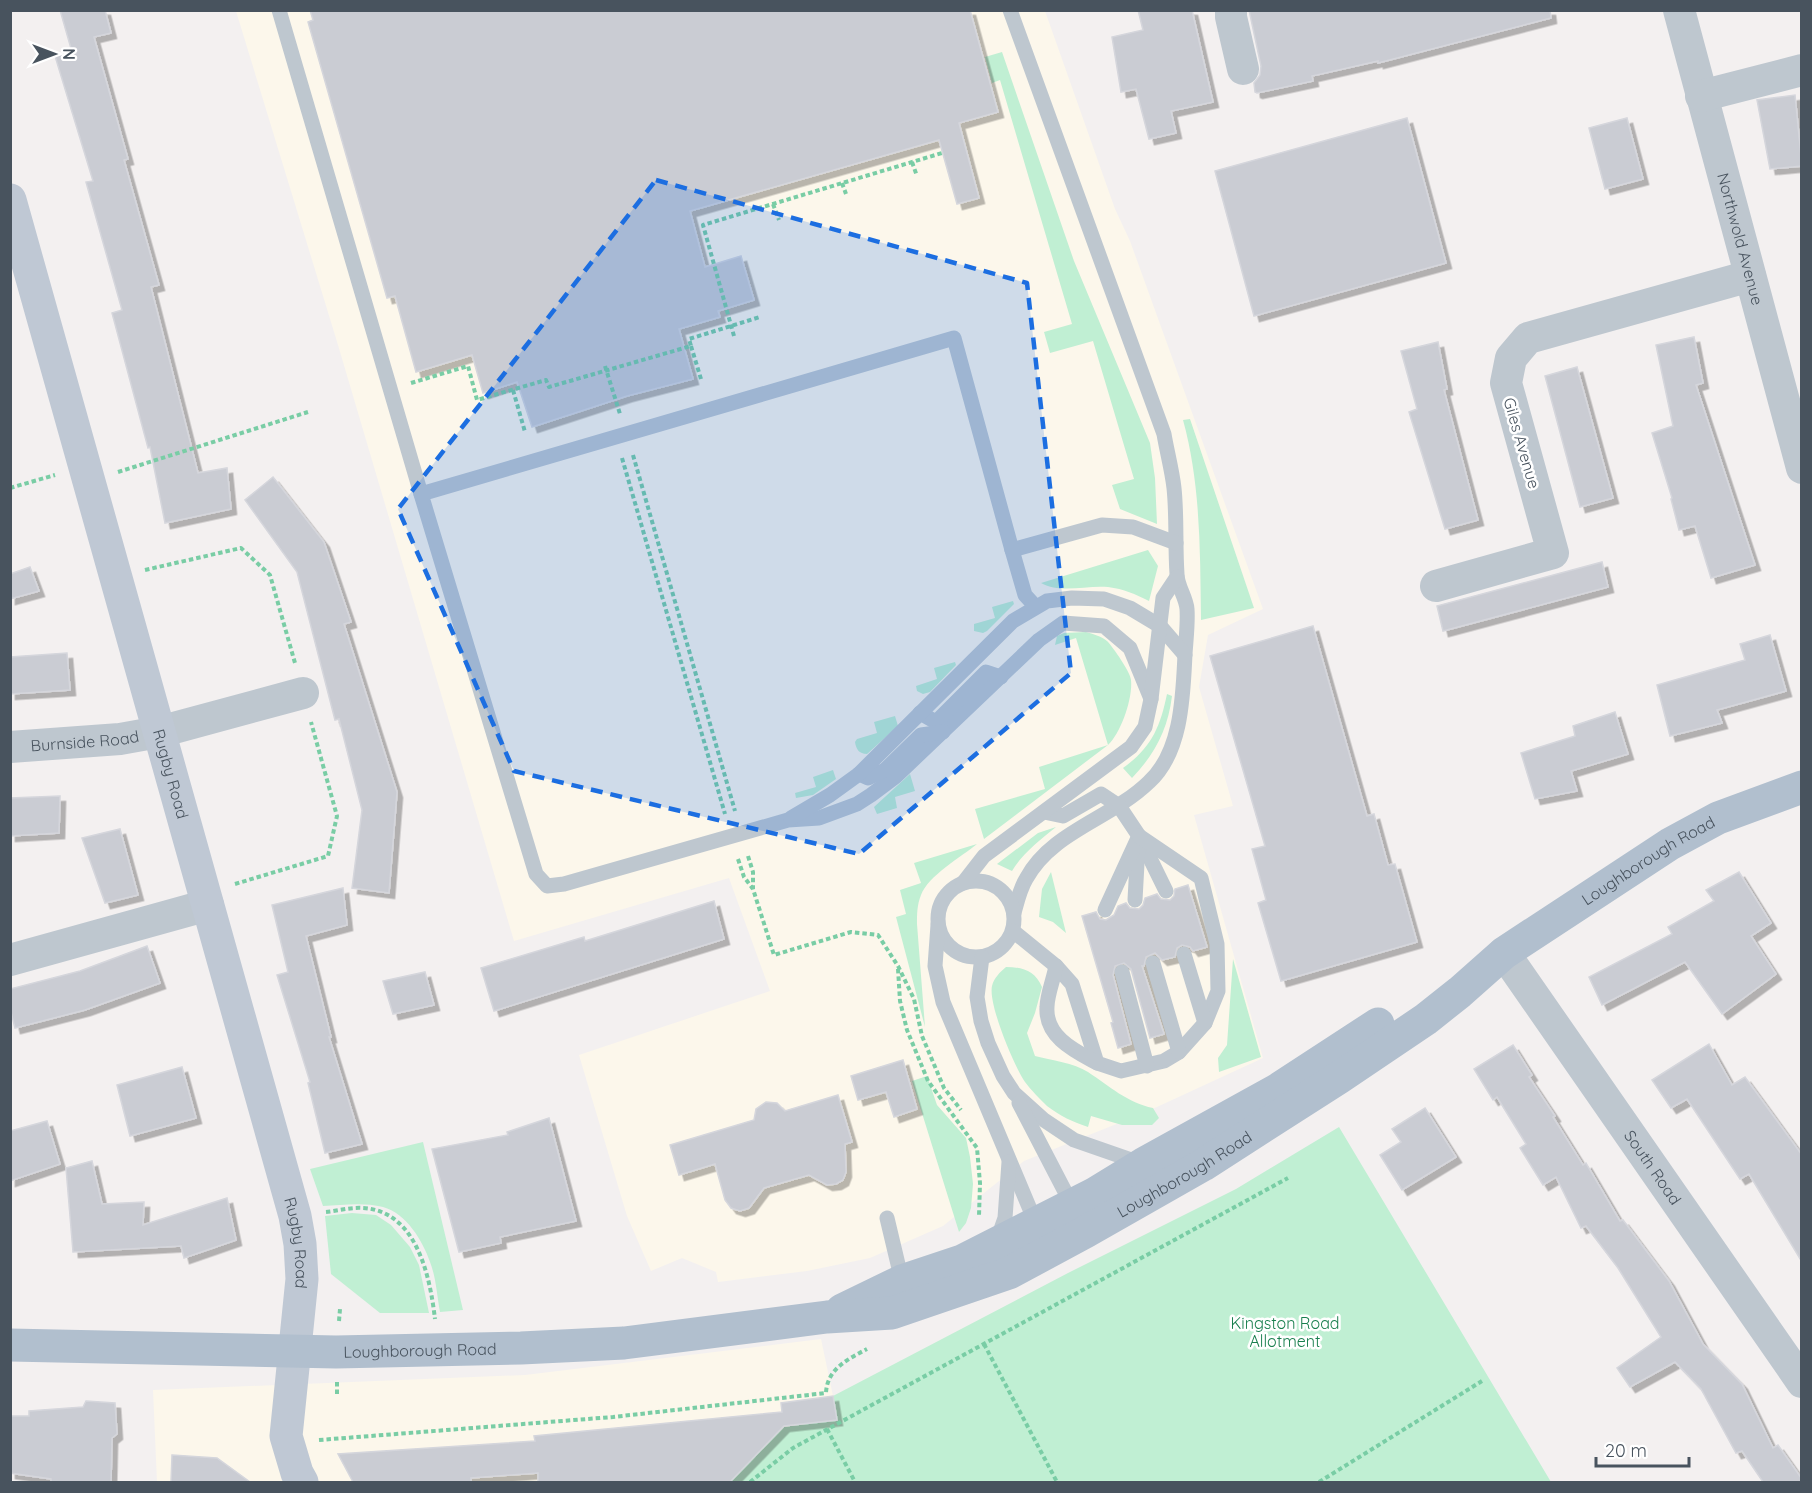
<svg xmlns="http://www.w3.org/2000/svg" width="1812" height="1493" font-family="Quicksand,sans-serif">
	<defs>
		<filter id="shadow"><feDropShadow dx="5.5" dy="5.5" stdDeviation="0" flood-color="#0004"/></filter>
	</defs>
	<rect width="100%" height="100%" fill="#f3f0f0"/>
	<g fill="#fcf7eb">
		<path d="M236 11H1045L1115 209 1130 241 1263 609 1208 635 1199 687 1233 806 1194 815 1263 1058 1144 1113 1024 1161 943 1226 870 1258 807 1271 718 1282 716 1272 682 1258 651 1271 627 1216 579 1055 770 991 729 878 514 941 338 345Z"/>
		<path d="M821 1339 833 1396 837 1420 784 1427 725 1482H157L153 1390 525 1375Z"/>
	</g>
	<g fill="#c0efd3">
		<path d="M1002 52 1074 261 1150 443 1155 478 1157 524 1120 509 1112 485 1134 479 1093 341 1050 353 1044 332 1072 324 1000 80 992 83 985 57Z"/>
		<path d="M1190 419 1254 608 1201 620C1200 553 1201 485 1183 420Z"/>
		<path d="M1148 550 1158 566 1149 601C1135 594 1124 589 1108 587 1086 585 1061 594 1041 583Z"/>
		<path d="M1013 601 1014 604 987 631 983 633 974 631V624L995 618 992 607Z"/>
		<path d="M1086 632C1093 634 1101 636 1107 641 1113 647 1131 673 1131 680 1133 698 1121 733 1108 745L984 839 975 809 1045 789 1039 767 1108 745 1076 638 1055 645 1057 636 1064 633Z"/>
		<path d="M955 662 956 665 930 692 923 694 917 691 916 686 937 679 934 668Z"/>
		<path d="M1167 694 1172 696C1168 729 1155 754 1132 778L1123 768C1151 748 1160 728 1167 694Z"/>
		<path d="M895 716 898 726 867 754C859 754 856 749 855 742L857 739 877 733 874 722Z"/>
		<path d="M833 770 836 779 813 795 796 798 795 793 816 787 813 777Z"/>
		<path d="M910 774 915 791 895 797 897 808 877 814 874 807Z"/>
		<path d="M1056 827C1039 841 1023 853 1012 871L997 864 1038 833Z"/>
		<path d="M977 844C961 857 928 876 921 895 917 905 917 914 917 924L925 1027 896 917 906 914 900 890 921 883 914 863Z"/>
		<path d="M1051 872 1066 933 1053 922 1039 917 1042 889Z"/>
		<path d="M1233 959 1261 1057 1219 1072 1218 1058 1227 1045Z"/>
		<path d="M1006 967C1023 967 1035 971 1042 987L1035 1013 1027 1033 1035 1056C1051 1060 1074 1063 1088 1072 1109 1086 1128 1103 1153 1108L1159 1118 1152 1125H1122L1091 1116 1088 1127C1073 1122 1060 1116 1047 1106 1040 1099 1031 1090 1025 1082 1014 1066 988 1004 992 986 994 978 1000 972 1006 967Z"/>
		<path d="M927 1076 937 1105 966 1138 970 1157 973 1184 971 1208 966 1223 959 1232 912 1081Z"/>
		<path d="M1339 1127 1551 1482H725L784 1427 836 1420 833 1396 1068 1273 1236 1189Z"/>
		<path d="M423 1142 463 1310 440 1312C437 1296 436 1277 430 1262 423 1241 406 1213 383 1207 363 1202 343 1205 323 1206L310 1169Z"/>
		<path d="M352 1213 376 1215 391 1225 410 1247 419 1265 429 1313H380L331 1274 325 1216Z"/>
	</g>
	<g fill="#caccd3" stroke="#d5d6dc" stroke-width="1.5" filter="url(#shadow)">
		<path d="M60 10H105L111 33 94 37 128 159 124 160 159 285 151 287 198 473 227 468 231 509 165 523 150 447 148 448 112 313 122 310 86 182 93 181 55 56 72 52Z"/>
		<path d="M310 10H970L998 112 959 123 979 198 957 204 939 140 690 211 705 267 741 256 754 300 718 311 720 317 679 329 693 379 627 396 532 427 517 382 483 393 472 355 416 372 395 296 387 298 308 22 313 20Z"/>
		<path d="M1138 10H1192L1213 102 1171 111 1176 133 1149 139 1136 89 1121 92 1112 37 1143 30Z"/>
		<path d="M1249 10H1550L1551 18 1378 63V61L1312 76 1313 81 1257 93 1255 92 1254 83 1260 75 1261 66Z"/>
		<path d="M1795 95 1802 166 1770 169 1757 100Z"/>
		<path d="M1407 118 1446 263 1254 316 1215 171Z"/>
		<path d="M1627 118 1643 179 1605 189 1589 128Z"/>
		<path d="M1694 337 1703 383 1696 385 1755 565 1711 578 1695 526 1679 530 1671 499 1672 498 1652 433 1673 426 1656 345Z"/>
		<path d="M1438 342 1447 389 1444 390 1478 520 1445 529 1409 412 1417 409 1401 351Z"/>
		<path d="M1577 367 1613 498 1580 507 1545 376Z"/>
		<path d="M273 477 324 542 351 622 344 624 397 792 389 893 352 888 362 810 339 719 335 720 297 572 245 500Z"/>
		<path d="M1602 562 1608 587 1443 631 1437 606Z"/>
		<path d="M30 567 39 591 10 599V574Z"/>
		<path d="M1313 626 1367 816 1374 814 1388 865 1395 864 1417 942 1281 981 1258 903 1266 900 1252 849 1265 846 1210 656Z"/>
		<path d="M1770 635 1786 691 1717 710 1722 723 1670 736 1657 685 1745 660 1740 644Z"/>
		<path d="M67 653 70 690 10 694V657Z"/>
		<path d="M1615 712 1628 754 1571 771 1577 791 1535 799 1521 753 1575 736 1573 726Z"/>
		<path d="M60 796 59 833 10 836V798Z"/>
		<path d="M120 829 138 895 105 903 82 838Z"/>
		<path d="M1739 872 1771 923 1751 936 1776 974 1722 1014 1685 962 1602 1005 1589 977 1672 934 1668 927 1714 901 1706 890Z"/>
		<path d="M1188 885 1207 947 1193 951 1190 947 1182 945 1177 948 1175 957 1162 960 1155 953 1146 957 1144 966H1142L1164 1034 1150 1038 1131 969 1124 963 1115 966 1113 975 1131 1044 1118 1048 1111 1023 1113 1022 1082 916 1096 912 1100 919 1106 920 1114 915 1118 906 1126 903 1130 908 1139 909 1143 905 1145 898 1157 894 1161 899 1170 900 1174 896 1175 889Z"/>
		<path d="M343 888 347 925 306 936 331 1037H329L362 1144 325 1153 308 1083 310 1082 277 975 288 972 272 905Z"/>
		<path d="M714 901 724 939 494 1011 481 968 584 937 585 941Z"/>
		<path d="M147 946 160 983 85 1010 15 1028 10 1008V989L80 971Z"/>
		<path d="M425 972 434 1005 393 1014 383 981Z"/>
		<path d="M1709 1044 1732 1085 1745 1077 1802 1155V1262L1749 1174 1740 1179 1687 1099 1671 1108 1652 1080Z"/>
		<path d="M1513 1045 1532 1075 1529 1077 1555 1116 1553 1117 1583 1165 1586 1163 1620 1221 1623 1220 1669 1281 1703 1344 1742 1384 1773 1448 1778 1445 1802 1479V1482H1763L1742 1451 1736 1453 1701 1389 1675 1362 1630 1387 1617 1368 1661 1337 1618 1268 1586 1226 1581 1228 1556 1177 1543 1185 1520 1148 1526 1144 1497 1097 1493 1100 1474 1069Z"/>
		<path d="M903 1060 917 1109 894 1117 886 1092 858 1100 851 1076Z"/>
		<path d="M182 1067 196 1118 130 1136 117 1085Z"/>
		<path d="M838 1095 852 1142 845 1144 846 1172 843 1180 836 1184 827 1185 809 1175 764 1188 749 1208 740 1211 731 1208 725 1200 715 1164 679 1175 670 1145 754 1120 756 1109 766 1102 777 1103 785 1111Z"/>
		<path d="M1425 1108 1456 1157 1402 1190 1380 1155 1401 1142 1392 1129Z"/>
		<path d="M549 1118 576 1221 500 1237 501 1243 459 1252 432 1149 508 1135 507 1132Z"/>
		<path d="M47 1121 60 1164 10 1181V1131Z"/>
		<path d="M92 1161 102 1204 144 1202 143 1225 227 1198 236 1240 184 1258 181 1246 73 1252 66 1168Z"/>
		<path d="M833 1396 837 1420 784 1426 730 1482H538V1473L471 1478V1482H353L338 1454 535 1441 534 1436 782 1412 781 1403Z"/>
		<path d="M86 1401 115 1403 117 1434 112 1438 111 1482H51V1479L10 1473V1416H29V1411L83 1407Z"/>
		<path d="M172 1455 217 1458 250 1482H171Z"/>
	</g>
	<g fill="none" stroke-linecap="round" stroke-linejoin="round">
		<g stroke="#79cda5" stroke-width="4" stroke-dasharray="4.5 3" stroke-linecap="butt">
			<path d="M912 162 917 176"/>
			<path d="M842 183 846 194"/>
			<path d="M773 204 779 220"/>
			<path d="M734 336 703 225 942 153"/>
			<path d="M691 346 701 379"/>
			<path d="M605 366 620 414"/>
			<path d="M411 383 468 366 477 400 546 380 549 387 691 346 689 339 760 317"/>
			<path d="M513 390 525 432"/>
			<path d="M633 455 735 811"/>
			<path d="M622 458 725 814"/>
			<path d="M118 472 308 412"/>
			<path d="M10 488 55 475"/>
			<path d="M145 570 241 548 270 575 295 663"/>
			<path d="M748 856 753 872V889"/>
			<path d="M738 859 744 877 753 889 774 955 851 932 878 935 898 966 914 999 922 1036 944 1088 961 1110"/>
			<path d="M235 884 328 856 337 816 311 722"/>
			<path d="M898 969 900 1001 907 1030 928 1081 977 1148 980 1183 979 1216"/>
			<path d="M326 1212C337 1211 351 1207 363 1208 417 1211 430 1277 435 1319"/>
			<path d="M339 1321 340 1309"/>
			<path d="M984 1344 1057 1482"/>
			<path d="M337 1382V1394"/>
			<path d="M827 1429 855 1482"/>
			<path d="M319 1440 613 1417 826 1393C827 1369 848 1359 867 1349"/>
			<path d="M750 1482 793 1448 1288 1178"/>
			<path d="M1319 1482 1482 1381"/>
		</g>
		<g stroke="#bec7cf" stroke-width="15">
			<path d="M279 10 421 494"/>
			<path d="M1010 10 1164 434C1167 452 1172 470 1174 488 1177 516 1175 545 1177 574 1177 586 1186 597 1187 609 1188 623 1186 639 1185 654 1183 695 1182 752 1149 782 1111 819 1052 831 1026 879 1020 889 1017 902 1014 913"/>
			<path d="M1012 550 1102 525 1133 527 1176 543"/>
			<path d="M1035 606 1025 595 1012 550 954 338 421 494 536 874 547 886 564 884 788 820 819 818 857 804 871 795 895 777 1039 640 1063 623 1104 626 1130 648 1151 699"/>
			<path d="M920 713 936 722 986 672 1001 677"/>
			<path d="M859 774 868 778 885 770 921 735 943 732"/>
			<path d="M1044 812 1063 816 1101 794 1119 806 1139 836 1166 891"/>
			<path d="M791 818 830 795 859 774 1013 621 1047 601 1072 598 1104 599 1130 608 1160 626 1185 655"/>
			<circle cx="976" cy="919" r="38"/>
			<path d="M963 883 984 856 1131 747 1145 727 1151 699 1163 598 1177 577"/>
			<path d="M1135 900 1138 845"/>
			<path d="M1105 910 1139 836"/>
			<path d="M938 925 935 966 943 1002 1037 1226"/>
			<path d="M1013 931 1056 966 1072 984 1097 1063 1121 1071 1164 1061 1179 1052 1205 1023 1218 991 1217 944 1201 878 1139 836"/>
			<path d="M1184 954 1205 1023"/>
			<path d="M982 957 977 997 981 1021 988 1043 1003 1076 1014 1093 1044 1120 1074 1140 1143 1164"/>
			<path d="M1153 963 1179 1052"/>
			<path d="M1056 966C1054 978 1047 995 1047 1007 1045 1037 1075 1051 1097 1063"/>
			<path d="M1122 972 1147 1066"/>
			<path d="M1019 1103 1073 1207"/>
			<path d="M887 1218 902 1281"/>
			<path d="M998 1238 1005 1218 1009 1162"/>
		</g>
		<g stroke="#bec7cf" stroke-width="32">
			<path d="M1231 10V17L1243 69"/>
			<path id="s1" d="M1679 10 1802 468"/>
			<path d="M1701 96 1802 70"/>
			<path d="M1436 586 1553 553 1506 383 1511 358 1528 338 1750 276"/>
			<path id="s2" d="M10 747 120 739 159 732 303 693"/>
			<path id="s3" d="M1504 953 1802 1382"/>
			<path d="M10 960 208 905"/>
		</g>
		<path stroke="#bfc8d4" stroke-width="33" id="s4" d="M10 200 295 1216 300 1244 302 1279 286 1436 297 1473 302 1482"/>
		<g stroke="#b1bfce" stroke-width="33">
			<path d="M842 1310 902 1281 962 1261 1094 1194 1143 1164 1277 1090 1378 1024"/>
			<path id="s5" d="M10 1345 336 1352 521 1348 624 1343 827 1317 892 1313 1009 1273 1087 1231 1203 1165 1340 1077 1426 1019 1460 992 1504 953 1670 844 1718 818 1802 787"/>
		</g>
	</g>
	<path fill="#1c6ee1" fill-opacity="0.2" stroke="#1c6ee1" stroke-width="4.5" stroke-dasharray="12 8" stroke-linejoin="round" d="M656 180 1027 283 1071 673 859 854 514 771 398 509Z"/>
	<g text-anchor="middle" stroke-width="5" stroke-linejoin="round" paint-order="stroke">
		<g font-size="16" fill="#48535e" stroke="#fff">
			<text dy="6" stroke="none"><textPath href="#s1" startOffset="237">Northwold Avenue</textPath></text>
			<text transform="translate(1522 443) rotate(74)" y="6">Giles Avenue</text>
			<text dy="6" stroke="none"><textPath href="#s2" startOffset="75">Burnside Road</textPath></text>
			<text dy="6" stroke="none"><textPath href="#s4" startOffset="596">Rugby Road</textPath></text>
			<text dy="6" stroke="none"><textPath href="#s5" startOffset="1770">Loughborough Road</textPath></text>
			<text dy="6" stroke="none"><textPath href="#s3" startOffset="261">South Road</textPath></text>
			<text dy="6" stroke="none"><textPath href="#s5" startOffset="1209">Loughborough Road</textPath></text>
			<text dy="6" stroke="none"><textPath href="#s4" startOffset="1082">Rugby Road</textPath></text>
			<text dy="6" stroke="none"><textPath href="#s5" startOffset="410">Loughborough Road</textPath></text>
		</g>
		<g font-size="16" fill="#197f4e" stroke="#fff">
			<text x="1285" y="1329">Kingston Road<tspan x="1285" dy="18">Allotment</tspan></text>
		</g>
	</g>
	<rect width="1812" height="1493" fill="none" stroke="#48535e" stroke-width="24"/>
	<g transform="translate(54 54) rotate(90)" stroke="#ffffff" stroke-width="4.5" paint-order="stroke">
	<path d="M0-4.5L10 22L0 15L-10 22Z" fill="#48535e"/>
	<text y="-9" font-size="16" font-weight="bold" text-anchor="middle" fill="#48535e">N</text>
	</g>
	<path d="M1596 1457v9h93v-9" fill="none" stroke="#48535e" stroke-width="3"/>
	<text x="1605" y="1457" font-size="18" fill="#48535e" stroke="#ffffff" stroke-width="4.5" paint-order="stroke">20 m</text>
</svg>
